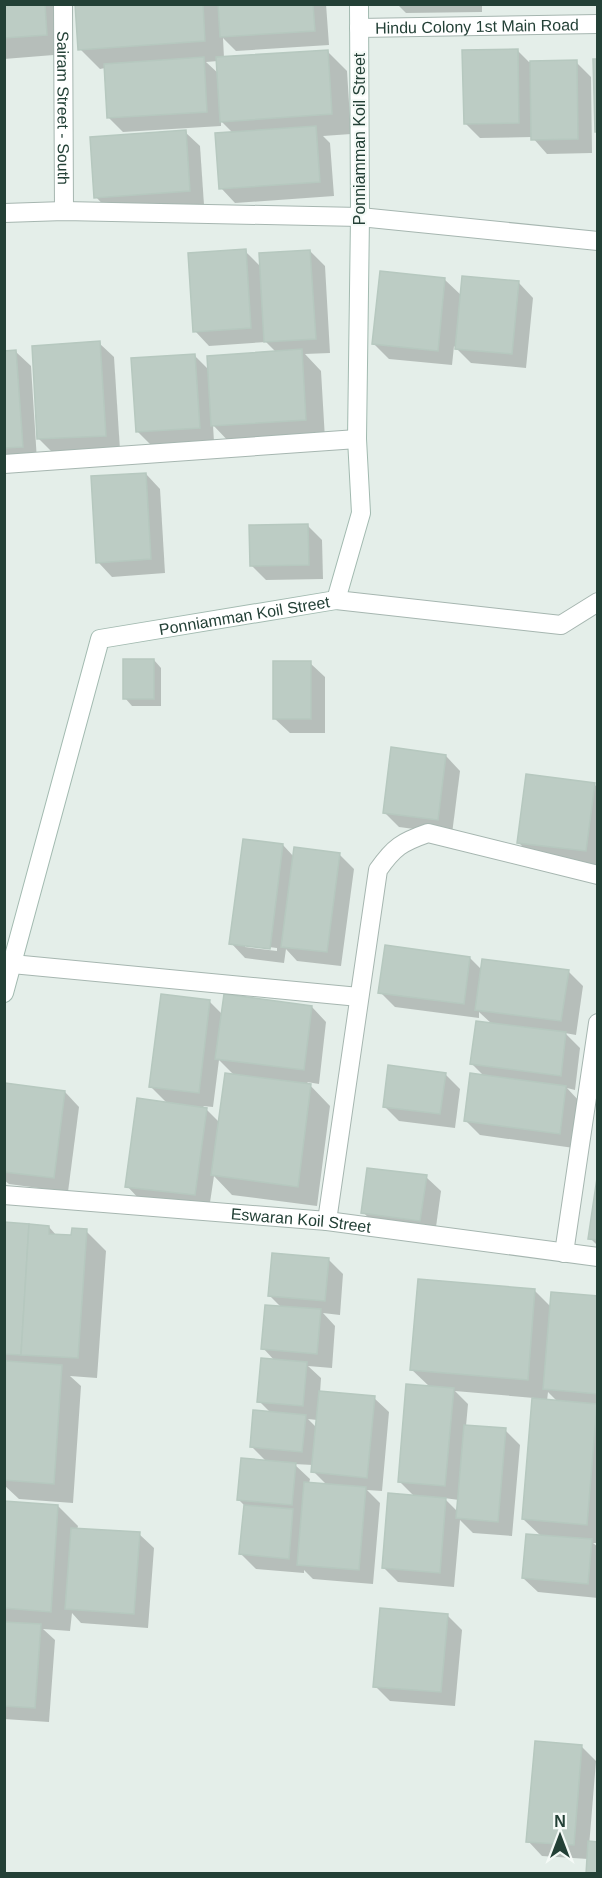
<svg xmlns="http://www.w3.org/2000/svg" width="602" height="1878" font-family="Helvetica,sans-serif">
	<rect width="100%" height="100%" fill="#e4eee9"/>
	<g fill="#0003" fill-rule="evenodd">
		<path d="M4 4H63L66 54 4 59Z"/>
		<path d="M77 4H326L329 45 236 51 223 38 224 58 327 51 347 71 351 134 323 136 330 143 334 196 235 203 221 188 234 134 221 121V126L123 132 109 118 105 68 100 69 80 49ZM218 61 219 74 206 62Z"/>
		<path d="M397 4H482V12L406 13Z"/>
		<path d="M517 50 529 62H576L591 77 592 153 547 154 532 137 480 138 465 123Z"/>
		<path d="M185 132 200 146 204 205 110 212 96 197Z"/>
		<path d="M245 251 261 267 310 251 325 266 330 353 305 354 321 371 325 439 232 445 213 425 214 442 152 446 137 431 194 355 209 370 277 353 266 342 209 346 195 331Z"/>
		<path d="M444 279 462 296 519 283 533 298 526 368 471 363 454 346 452 365 389 359 374 344Z"/>
		<path d="M99 343 114 357 120 450 54 454 39 439Z"/>
		<path d="M4 352H16L31 366 37 461 4 463Z"/>
		<path d="M146 474 160 489 165 573 112 577 98 562Z"/>
		<path d="M307 525 322 540 323 579 266 580 251 565Z"/>
		<path d="M154 660 161 668V706H132L125 698Z"/>
		<path d="M310 663 325 677V733H290L275 719Z"/>
		<path d="M446 756 460 771 452 834 399 827 384 812Z"/>
		<path d="M594 784 598 788V865L533 857 518 842Z"/>
		<path d="M283 845 294 857 339 854 354 869 341 966 297 961 286 949 284 963 245 958 231 943ZM245 944 277 948V951L245 947Z"/>
		<path d="M470 958 482 970 568 971 583 986 576 1035 565 1033 580 1048 575 1090 567 1088 580 1102 574 1148 480 1135 465 1120 485 1077 471 1063 492 1024 479 1012V1018L395 1007 380 992Z"/>
		<path d="M210 1002 223 1015 312 1007 326 1022 319 1084 307 1082 330 1106 317 1206 232 1195 214 1176 209 1209 141 1201 127 1186 168 1104 150 1086ZM219 1060 235 1076 220 1123 203 1106 213 1107Z"/>
		<path d="M445 1074 460 1089 455 1128 399 1121 384 1106Z"/>
		<path d="M6 1085 65 1092 79 1107 68 1192 9 1184 4 1180Z"/>
		<path d="M426 1177 441 1191 435 1234 377 1227 363 1212Z"/>
		<path d="M598 1182V1246L590 1238Z"/>
		<path d="M4 1224 49 1227 57 1236 73 1237 86 1231 106 1251 97 1378 70 1376 81 1386 73 1503 19 1499 4 1485V1405L7 1372 4 1371Z"/>
		<path d="M328 1259 343 1274 340 1315 323 1313 335 1326 332 1368 308 1366 321 1378 320 1393 374 1398 389 1412 382 1491 367 1490 380 1503 373 1584 313 1579 304 1570V1573L256 1569 241 1554 245 1506 239 1500 267 1462 252 1447 271 1413 259 1401 275 1361 263 1348 282 1308 270 1296ZM308 1419 317 1420V1428ZM294 1464 313 1465V1471L327 1485 309 1484 310 1479Z"/>
		<path d="M535 1291 552 1308 598 1297V1543H593L598 1547V1598L538 1592 523 1578 541 1536 523 1519 534 1398 455 1391 468 1404 466 1426 505 1430 520 1445 512 1536 473 1533 460 1520 454 1587 398 1582 384 1568 415 1497 399 1481 430 1387 411 1369ZM548 1392 558 1402 547 1401ZM444 1498 459 1500 458 1512Z"/>
		<path d="M4 1502 58 1506 78 1526 77 1530 139 1534 154 1548 148 1628 81 1623 72 1613 70 1631 43 1629 55 1640 49 1722 4 1719Z"/>
		<path d="M447 1615 462 1630 455 1706 390 1701 375 1686Z"/>
		<path d="M582 1747 596 1761 588 1859 542 1856 528 1841Z"/>
	</g>
	<g fill="#bcccc4" stroke="#b6c8bf" stroke-width="1.5">
		<path d="M4 4H45L47 35 4 38Z"/>
		<path d="M75 4H203L205 41 78 50Z"/>
		<path d="M218 4H313L315 31 220 37Z"/>
		<path d="M518 49 519 123 464 124 462 50Z"/>
		<path d="M328 50 332 114 220 122 216 57Z"/>
		<path d="M204 57 207 112 107 118 104 64Z"/>
		<path d="M593 59H598V132H595Z"/>
		<path d="M577 60 578 139 531 140 530 61Z"/>
		<path d="M316 126 320 182 219 189 215 133Z"/>
		<path d="M186 130 190 191 94 198 90 137Z"/>
		<path d="M246 249 251 328 193 332 188 253Z"/>
		<path d="M310 250 316 339 264 342 259 253Z"/>
		<path d="M380 271 445 278 438 351 372 344Z"/>
		<path d="M462 276 519 281 512 354 455 349Z"/>
		<path d="M100 341 106 436 37 439 32 346Z"/>
		<path d="M302 349 306 420 211 426 207 356Z"/>
		<path d="M16 350 23 447 4 448V351Z"/>
		<path d="M195 354 200 428 136 432 131 358Z"/>
		<path d="M146 473 151 559 96 563 91 476Z"/>
		<path d="M308 524 309 565 250 566 249 525Z"/>
		<rect x="123" y="659" width="31" height="40"/>
		<rect x="273" y="661" width="38" height="58"/>
		<path d="M391 747 446 755 438 820 383 813Z"/>
		<path d="M526 774 595 783 586 851 517 843Z"/>
		<path d="M243 839 283 844 270 949 229 944Z"/>
		<path d="M294 847 340 853 327 952 281 947Z"/>
		<path d="M385 945 470 957 464 1004 378 993Z"/>
		<path d="M482 959 569 970 561 1021 475 1010Z"/>
		<path d="M161 994 210 1000 199 1093 149 1087Z"/>
		<path d="M224 994 312 1006 304 1070 215 1059Z"/>
		<path d="M476 1021 566 1032 561 1076 470 1064Z"/>
		<path d="M388 1065 446 1073 440 1114 383 1107Z"/>
		<path d="M225 1073 311 1084 298 1187 211 1175Z"/>
		<path d="M470 1073 566 1086 560 1134 464 1121Z"/>
		<path d="M5 1083 65 1091 54 1178 4 1172Z"/>
		<path d="M137 1098 207 1108 195 1195 125 1187Z"/>
		<path d="M367 1168 427 1175 420 1221 361 1213Z"/>
		<path d="M598 1171V1240L588 1239Z"/>
		<path d="M4 1222 29 1224 21 1355 4 1354Z"/>
		<path d="M29 1224 49 1226V1234L71 1235 72 1228 87 1229 78 1358 21 1355Z"/>
		<path d="M272 1253 329 1258 325 1301 268 1296Z"/>
		<path d="M418 1279 535 1289 528 1380 410 1370Z"/>
		<path d="M551 1292 598 1296V1394L543 1389Z"/>
		<path d="M265 1305 321 1309 317 1354 261 1349Z"/>
		<path d="M261 1358 307 1362 303 1406 257 1402Z"/>
		<path d="M6 1361 62 1365 54 1484 4 1480Z"/>
		<path d="M406 1384 454 1388 445 1486 398 1482Z"/>
		<path d="M319 1391 375 1396 367 1478 311 1472Z"/>
		<path d="M532 1398 597 1404 587 1525 522 1519Z"/>
		<path d="M253 1410 306 1415 302 1452 250 1447Z"/>
		<path d="M464 1425 506 1428 498 1522 456 1518Z"/>
		<path d="M241 1458 296 1463 292 1505 237 1500Z"/>
		<path d="M304 1482 366 1487 359 1570 297 1565Z"/>
		<path d="M388 1493 446 1498 440 1573 382 1568Z"/>
		<path d="M4 1501 58 1505 51 1612 4 1608Z"/>
		<path d="M244 1505 293 1509 289 1559 239 1554Z"/>
		<path d="M71 1528 140 1532 134 1614 65 1609Z"/>
		<path d="M526 1534 592 1539 588 1584 522 1578Z"/>
		<path d="M380 1608 448 1614 441 1692 373 1687Z"/>
		<path d="M4 1622 41 1624 35 1708 4 1706Z"/>
		<path d="M535 1741 582 1745 574 1845 526 1842Z"/>
		<path d="M588 1841 598 1842V1874H586Z"/>
	</g>
	<g fill="none" stroke-linecap="round" stroke-linejoin="round">
		<defs>
			<g id="street">
				<path id="s1" d="M63 4 64 211"/>
				<path id="s2" d="M359 28 598 24"/>
				<path d="M4 213 64 211 360 217 598 241"/>
				<path d="M4 464 357 439"/>
				<path d="M336 600 561 625 598 602"/>
				<path d="M12 964 359 997"/>
				<path id="s3" d="M4 1195 327 1221 598 1257"/>
				<path d="M327 1221 378 870C394 847 402 842 428 833L598 875"/>
				<path d="M564 1253 598 1023"/>
			</g>
			<g id="secondary">
				<path id="s4" d="M4 993 100 639 336 600 361 513 357 439 360 217 359 4"/>
			</g>
		</defs>
		<use href="#street" stroke="#a6b6b0" stroke-width="20"/>
		<use href="#secondary" stroke="#a2bab0" stroke-width="20"/>
		<use href="#street" stroke="#fff" stroke-width="18"/>
		<use href="#secondary" stroke="#fff" stroke-width="18"/>
	</g>
	<g text-anchor="middle" stroke-width="4.5" stroke-linejoin="round" paint-order="stroke">
		<g font-size="16" fill="#234036" stroke="#f5faf7">
			<text dy="6" stroke="none"><textPath href="#s2" startOffset="118">Hindu Colony 1st Main Road</textPath></text>
			<text dy="6" stroke="none"><textPath href="#s1" startOffset="104">Sairam Street - South</textPath></text>
			<text transform="translate(359 139) rotate(-90)" y="6">Ponniamman Koil Street</text>
			<text dy="6" stroke="none"><textPath href="#s4" startOffset="513">Ponniamman Koil Street</textPath></text>
			<text dy="6" stroke="none"><textPath href="#s3" startOffset="298">Eswaran Koil Street</textPath></text>
		</g>
	</g>
	<rect width="602" height="1878" fill="none" stroke="#234036" stroke-width="12"/>
	<g transform="translate(560 1836)" stroke="#f5faf7" stroke-width="4.5" paint-order="stroke">
	<path d="M0-4.5L10 22L0 15L-10 22Z" fill="#234036"/>
	<text y="-9" font-size="16" font-weight="bold" text-anchor="middle" fill="#234036">N</text>
	</g>
</svg>
